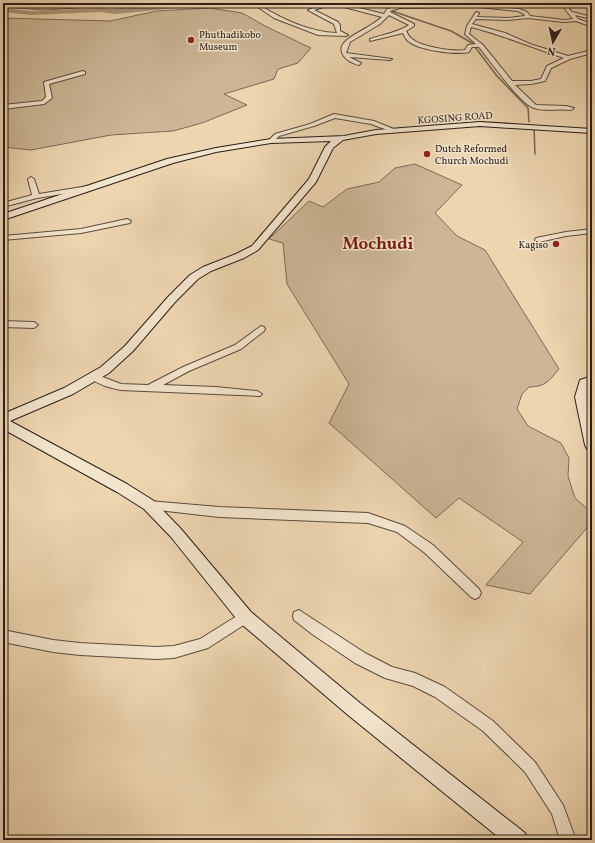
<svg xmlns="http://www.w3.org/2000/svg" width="595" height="843" font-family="Vollkorn,serif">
	<rect width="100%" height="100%" fill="#edd5b0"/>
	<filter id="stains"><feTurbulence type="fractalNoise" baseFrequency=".005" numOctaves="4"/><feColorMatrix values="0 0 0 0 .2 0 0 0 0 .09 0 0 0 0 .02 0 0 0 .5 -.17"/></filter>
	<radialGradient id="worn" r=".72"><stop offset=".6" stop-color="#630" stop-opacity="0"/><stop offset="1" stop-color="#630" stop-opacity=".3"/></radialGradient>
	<g fill="#ccb696" stroke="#7b6a57">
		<path d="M3 3H188L128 8 109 6 44 10 3 7Z"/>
		<path d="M210 8 242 13 267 27 311 48 298 63 278 69 274 79 224 94 247 105 202 123 173 131 111 135 31 150 3 147V18L110 21 157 11Z"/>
		<path d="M415 164 462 185 435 213 457 236 485 250 559 369C549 381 545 387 529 387L522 394 517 409 528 426 561 443 569 458 568 476 575 498 592 513V522L530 594 486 585 523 542 459 498 436 518 329 423 349 384 287 284 283 243 269 239 309 201 323 207 347 189 379 182 395 168Z"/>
	</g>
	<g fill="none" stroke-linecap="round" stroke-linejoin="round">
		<g stroke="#776654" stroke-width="1.5">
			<path d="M372 3 388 7 392 11 451 31 472 43 497 76 528 108 529 122"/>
			<path d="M534 127 535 154"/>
		</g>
		<path fill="#ab967c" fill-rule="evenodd" d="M121 3H129V8L184 3H210L206 5 116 14 100 12 31 15 3 12V8L31 11 100 8 114 9 116 6 122 5Z"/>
		<defs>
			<g id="street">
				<path d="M328 3H339L384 14 387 9 400 6 479 5 519 9 527 12 530 16 564 20 573 19 565 9 566 3H570L569 9 572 12 592 17V19L575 15 578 19 592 24V27L576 21 564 22 528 18 508 20 476 19 472 24 505 33 530 44 568 56 592 50V53L570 59 551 68 545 81 531 84 515 85 536 105 566 106 574 108 571 110C559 108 546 112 534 108 521 105 489 59 479 47H472L469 52C455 55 418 50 408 41 405 38 404 35 403 33L370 41V39C382 35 399 32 409 25L389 15 380 24 350 42 346 53 392 59 390 60 349 57 361 63 359 65C347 62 333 51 348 39 359 31 372 26 382 17L333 4 314 10 338 22 340 25V31L348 35 346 36 318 35 274 18 258 7 261 6C284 20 310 32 337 33L334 24 308 10ZM479 7 518 11 524 14 525 16 508 18 477 17 479 13 476 12 467 26 465 34 476 44 468 45 465 50C453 52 422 47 412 39 409 37 408 34 406 31L414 26V24L390 12V11L400 8ZM471 27C503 35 533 48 564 58L547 66 541 79 531 81H512L483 45 469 34Z"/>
				<path d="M83 71 85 72V74L49 84 52 98 44 104 3 109V105L42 101 46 97 44 82Z"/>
				<path d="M334 114 374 121 396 130 393 132 371 124 335 118 314 126 279 136 273 142 268 141 275 134 310 124Z"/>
				<path d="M31 177 34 179 39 194 88 186 91 188 88 190 37 198 3 207V203L32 195 28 179Z"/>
				<path d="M127 219 131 221 130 223 81 233 3 240V236L81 229Z"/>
				<path d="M592 229V233L566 236 539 242 535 240 536 238 566 232Z"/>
				<path d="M3 321 34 322 38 325 34 328 3 327Z"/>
				<path d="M261 326 264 327 265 329 264 331 241 349 189 371 163 385 216 387 257 391 262 394 260 396 121 390C111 388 97 385 90 377L95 374 121 384 148 385 183 367 235 345Z"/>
				<path d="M149 501 219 507 368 513 405 526 433 545 479 589 481 593 479 597 475 599 471 597 425 553 397 532 368 523 219 517 149 509 145 508 143 505 145 502Z"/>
				<path d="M299 610 365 653 392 667 415 673 445 687 493 721 535 762 563 805 576 840H560L552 814 525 772 483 731 435 697 413 686 385 678 355 663 312 634 294 620 293 616 294 612Z"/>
				<path d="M245 611 250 613 251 617 250 621 208 648 174 658 156 659 80 655 53 652 3 642V630L53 640 80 643 156 647 174 646 200 639Z"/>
			</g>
			<g id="secondary">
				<path d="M480 122 592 129V133L480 126 376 134 343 140 333 148 316 182 258 250 244 258 211 271 198 279 175 302 133 351 109 373 73 394 10 421 127 484 154 501 181 529 251 612 360 703 525 833 528 840H502L348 715 239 622 171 537 144 509 117 492 3 429V414L64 388 101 367 125 346 168 297 190 275 203 267 236 254 252 246 309 179 325 147 331 141 271 143 216 152 173 163 3 220V214L167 159 216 148 271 139 344 136 376 130Z"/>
				<path d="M592 376V385H590L587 397 592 417V450L587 449 585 445 575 397 580 380Z"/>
			</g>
		</defs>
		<use href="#street" stroke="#5b4b3e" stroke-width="2"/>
		<use href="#secondary" stroke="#2a1d18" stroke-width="2"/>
		<use href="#street" fill="#f3e4cc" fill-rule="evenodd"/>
		<use href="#secondary" fill="#f3e4cc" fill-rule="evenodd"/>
	</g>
	<g fill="#8f2418" stroke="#f3e4cc" stroke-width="1.5">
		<circle cx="191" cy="40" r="4"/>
		<circle cx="427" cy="154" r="4"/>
		<circle cx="556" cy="244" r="4"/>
	</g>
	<g text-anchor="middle" stroke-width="3" stroke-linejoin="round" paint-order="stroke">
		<g font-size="10" fill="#2a1d18" stroke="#f3e4cc" text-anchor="start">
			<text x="199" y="38">Phuthadikobo<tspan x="199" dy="12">Museum</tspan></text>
			<text x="435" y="152">Dutch Reformed<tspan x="435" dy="12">Church Mochudi</tspan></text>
			<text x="548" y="248" text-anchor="end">Kagiso</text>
		</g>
		<g font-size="10" fill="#2a1d18" stroke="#f3e4cc">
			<text transform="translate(455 117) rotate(-4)" y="4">KGOSING ROAD</text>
		</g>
		<g font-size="17" font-weight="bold" fill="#7a1f14" stroke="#f3e4cc">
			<text x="378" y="249">Mochudi</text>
		</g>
	</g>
	<rect width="595" height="843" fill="none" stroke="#edd5b0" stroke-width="16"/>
	<rect x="4" y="4" width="587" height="835" fill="none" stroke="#2a1d18" stroke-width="2"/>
	<rect x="8" y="8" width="579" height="827" fill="none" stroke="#2a1d18"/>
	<g transform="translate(553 42) rotate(189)" stroke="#f3e4cc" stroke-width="3" paint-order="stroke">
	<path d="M0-3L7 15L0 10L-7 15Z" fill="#2a1d18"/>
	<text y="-6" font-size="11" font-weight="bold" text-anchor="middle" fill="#2a1d18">N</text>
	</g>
	<rect width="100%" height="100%" filter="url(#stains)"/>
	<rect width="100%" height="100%" fill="url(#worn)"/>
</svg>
